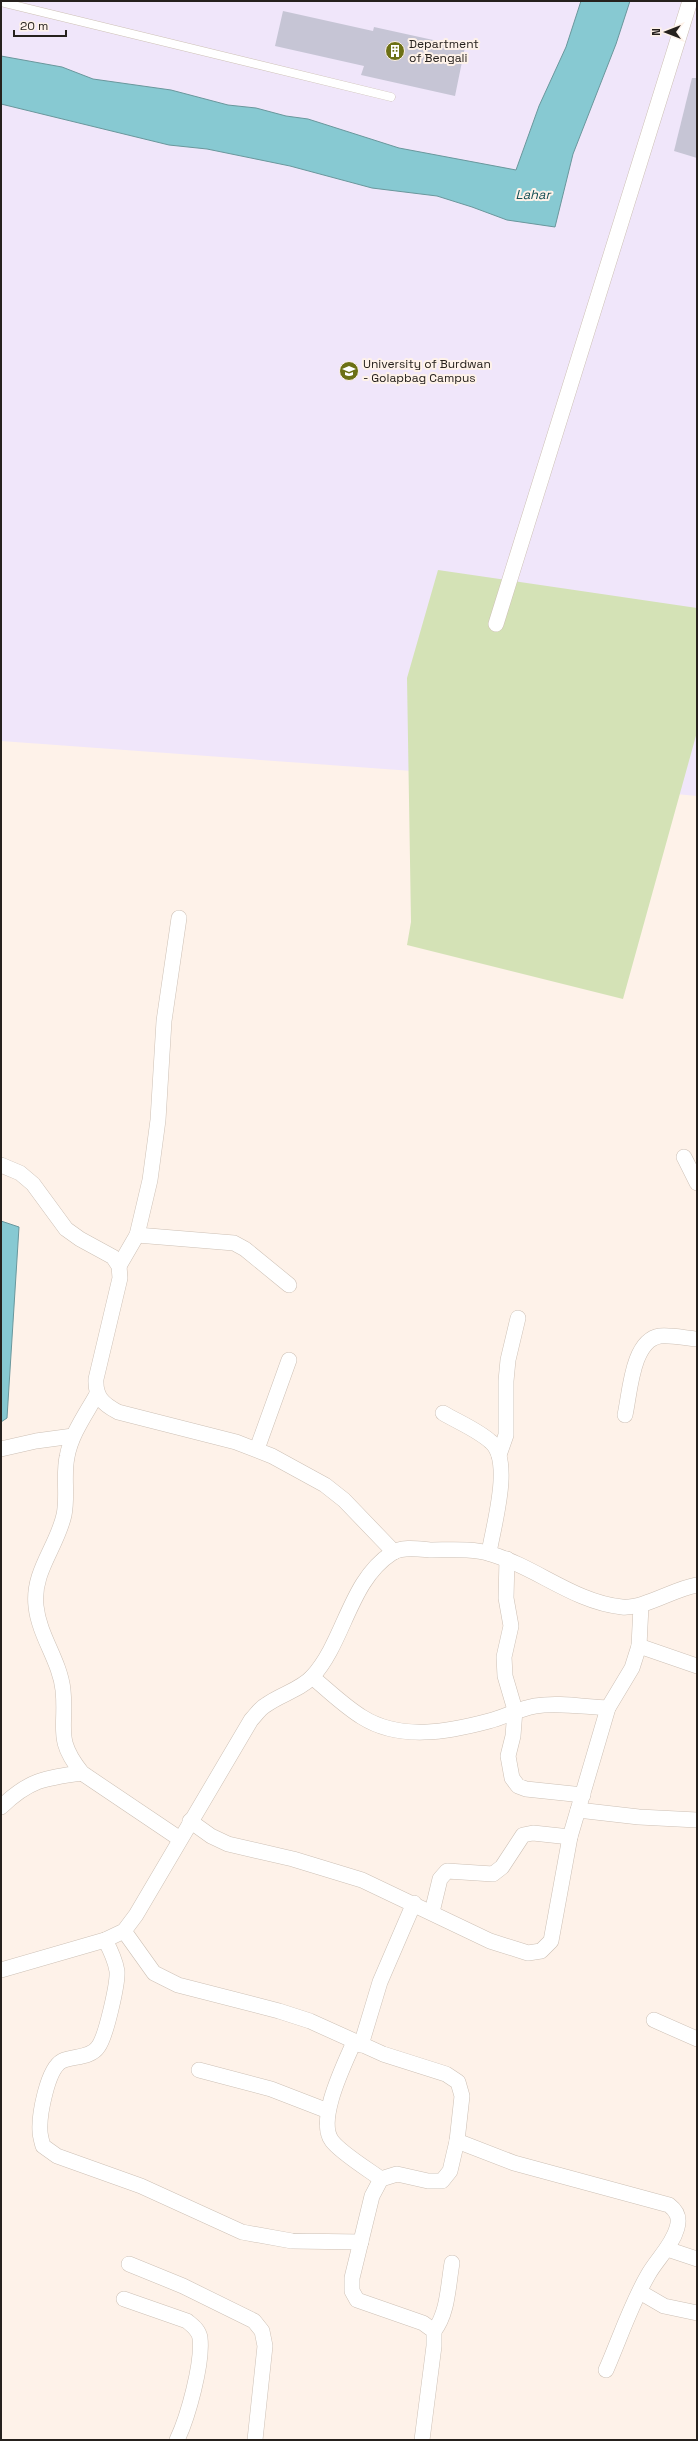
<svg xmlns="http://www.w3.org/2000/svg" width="698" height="2441" font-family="'Space Grotesk',sans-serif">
	<rect width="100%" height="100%" fill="#fef2e9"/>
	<path fill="#f0e6fa" d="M1 1H697V796L508 778 1 741Z"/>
	<path fill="#d4e2b6" d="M438 570 697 608V732L623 999 407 945 411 922 407 678Z"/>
	<g fill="#87c9d2" stroke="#6a979c">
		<path d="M581 1H630L616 44 573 154 555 227 507 220 472 207 437 196 372 188 290 166 207 149 169 145 1 104V56L62 67 93 79 171 90 228 105 256 108 286 116 308 119 399 148 516 170 539 106 566 47Z"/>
		<path d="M1 1221 19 1227 7 1418 1 1422Z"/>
	</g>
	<g fill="#c6c5d5">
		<path d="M283 11 373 31 374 27 465 47 455 96 361 75 364 66 275 46Z"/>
		<path d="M692 78H697V158L674 151Z"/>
	</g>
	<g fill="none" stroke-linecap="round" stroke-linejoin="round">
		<defs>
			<path id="lane" d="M1 2 391 97"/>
			<g id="street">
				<path d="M496 624 690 1"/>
				<path d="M684 1157 697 1183"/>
				<path d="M1 1165 20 1173 33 1184 66 1229 80 1239 113 1257 119 1266 120 1278 96 1379C95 1397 103 1404 118 1412L236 1442 272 1456 325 1485 344 1500 394 1552"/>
				<path d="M137 1235 234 1243 245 1249 289 1285"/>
				<path d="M119 1266 137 1235 150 1180 158 1120 164 1021 179 918"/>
				<path d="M97 1394C86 1414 71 1434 67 1457 63 1476 68 1496 64 1515 57 1547 32 1572 36 1606 39 1636 60 1661 63 1690 67 1729 54 1738 82 1773L180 1839"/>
				<path d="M443 1413C458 1422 478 1430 491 1442 513 1461 493 1527 489 1553"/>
				<path d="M625 1415C630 1393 632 1340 660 1336 672 1335 685 1338 697 1339"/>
				<path d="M1 1449 36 1441 73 1436"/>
				<path d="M257 1449 289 1360"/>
				<path d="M499 1455 506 1435V1381L508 1360 518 1318"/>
				<path d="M507 1559 506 1598 511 1626 504 1657 505 1676 515 1710 513 1736 508 1756 512 1778 518 1786 526 1789 583 1795"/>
				<path d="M639 1646 697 1666"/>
				<path d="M312 1677C328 1690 344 1706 362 1717 400 1741 448 1732 489 1721 505 1717 518 1709 535 1706 558 1702 585 1707 608 1708"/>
				<path d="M1 1807C29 1780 44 1778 82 1773"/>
				<path d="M578 1810 639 1817 697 1820"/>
				<path d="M190 1821 211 1836 228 1844 293 1859 362 1880 490 1941 528 1953 541 1951 551 1941 570 1837 608 1708 632 1668 639 1646 641 1606"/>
				<path d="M432 1912 440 1879 447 1871 493 1874 502 1867 523 1835 533 1833 570 1837"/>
				<path d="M124 1931 154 1973 178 1985 279 2011 310 2021 383 2054 446 2074 458 2082 462 2096 457 2141 450 2171 442 2181H428L397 2174 381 2179 372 2196 352 2278V2291L357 2300 423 2323 434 2331V2346L422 2440"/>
				<path d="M105 1940C111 1951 115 1959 117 1971 118 1983 106 2037 98 2047 91 2058 73 2056 62 2061 47 2069 39 2116 40 2131 40 2136 42 2142 43 2146L57 2156 141 2186 242 2232 292 2241 361 2242"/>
				<path d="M1 1970 105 1940 124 1931 136 1915 251 1720C256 1715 260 1708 266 1705 281 1694 300 1690 312 1677 345 1641 349 1581 392 1553 402 1546 419 1549 430 1550 450 1550 472 1548 491 1554 536 1567 574 1602 622 1607 644 1609 673 1589 697 1585"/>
				<path d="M654 2020 697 2039"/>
				<path d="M354 2042C345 2063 316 2120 332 2141 341 2153 369 2170 381 2179"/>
				<path d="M361 2045 380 1982 414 1903"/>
				<path d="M199 2070 271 2089 328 2111"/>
				<path d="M457 2141 514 2163 669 2205C677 2211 680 2218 677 2228 672 2246 657 2259 648 2275 631 2304 620 2338 606 2370"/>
				<path d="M667 2249 697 2259"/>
				<path d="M129 2264 183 2286 254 2321 262 2331 265 2346 255 2440"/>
				<path d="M640 2292 664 2306 697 2313"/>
				<path d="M124 2299 187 2321C193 2326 199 2330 200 2338 203 2363 188 2417 177 2440"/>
				<path d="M434 2331C448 2313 448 2286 452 2263"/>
			</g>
		</defs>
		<use href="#lane" stroke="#cdc0b5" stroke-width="9"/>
		<use href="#street" stroke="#cdc0b5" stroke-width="16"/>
		<use href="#lane" stroke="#fff" stroke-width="8"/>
		<use href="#street" stroke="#fff" stroke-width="15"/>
	</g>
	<defs>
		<symbol id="building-disc" viewBox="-11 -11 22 22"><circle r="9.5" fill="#6c7015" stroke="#fef2e9"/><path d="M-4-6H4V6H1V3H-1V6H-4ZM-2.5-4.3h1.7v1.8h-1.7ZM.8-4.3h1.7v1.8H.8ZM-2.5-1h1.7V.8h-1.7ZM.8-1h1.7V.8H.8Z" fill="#fff"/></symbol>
		<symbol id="university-disc" viewBox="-11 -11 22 22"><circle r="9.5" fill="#6c7015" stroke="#fef2e9"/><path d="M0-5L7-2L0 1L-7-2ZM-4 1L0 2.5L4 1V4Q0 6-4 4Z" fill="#fff"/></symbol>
	</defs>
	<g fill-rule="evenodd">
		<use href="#building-disc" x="384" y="40" width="22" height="22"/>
		<use href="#university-disc" x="338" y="360" width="22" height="22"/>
	</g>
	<g text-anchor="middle" stroke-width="4" stroke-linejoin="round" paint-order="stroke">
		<g font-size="12" fill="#26211d" stroke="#fef2e9" text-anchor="start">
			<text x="409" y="48">Department<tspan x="409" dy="14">of Bengali</tspan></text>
			<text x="363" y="368">University of Burdwan<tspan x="363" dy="14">- Golapbag Campus</tspan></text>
		</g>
		<g font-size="13" font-style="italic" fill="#114d53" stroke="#fef2e9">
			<text x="533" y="199">Lahar</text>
		</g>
	</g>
	<rect width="698" height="2441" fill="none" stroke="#26211d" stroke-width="4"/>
	<g transform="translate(666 32) rotate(270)" stroke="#fef2e9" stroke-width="3" paint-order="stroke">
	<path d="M0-3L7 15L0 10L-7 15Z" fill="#26211d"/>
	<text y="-6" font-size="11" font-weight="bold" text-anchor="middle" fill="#26211d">N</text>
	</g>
	<path d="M14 30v6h52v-6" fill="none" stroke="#26211d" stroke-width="2"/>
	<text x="20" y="30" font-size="12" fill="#26211d" stroke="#fef2e9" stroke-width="3" paint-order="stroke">20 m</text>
</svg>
